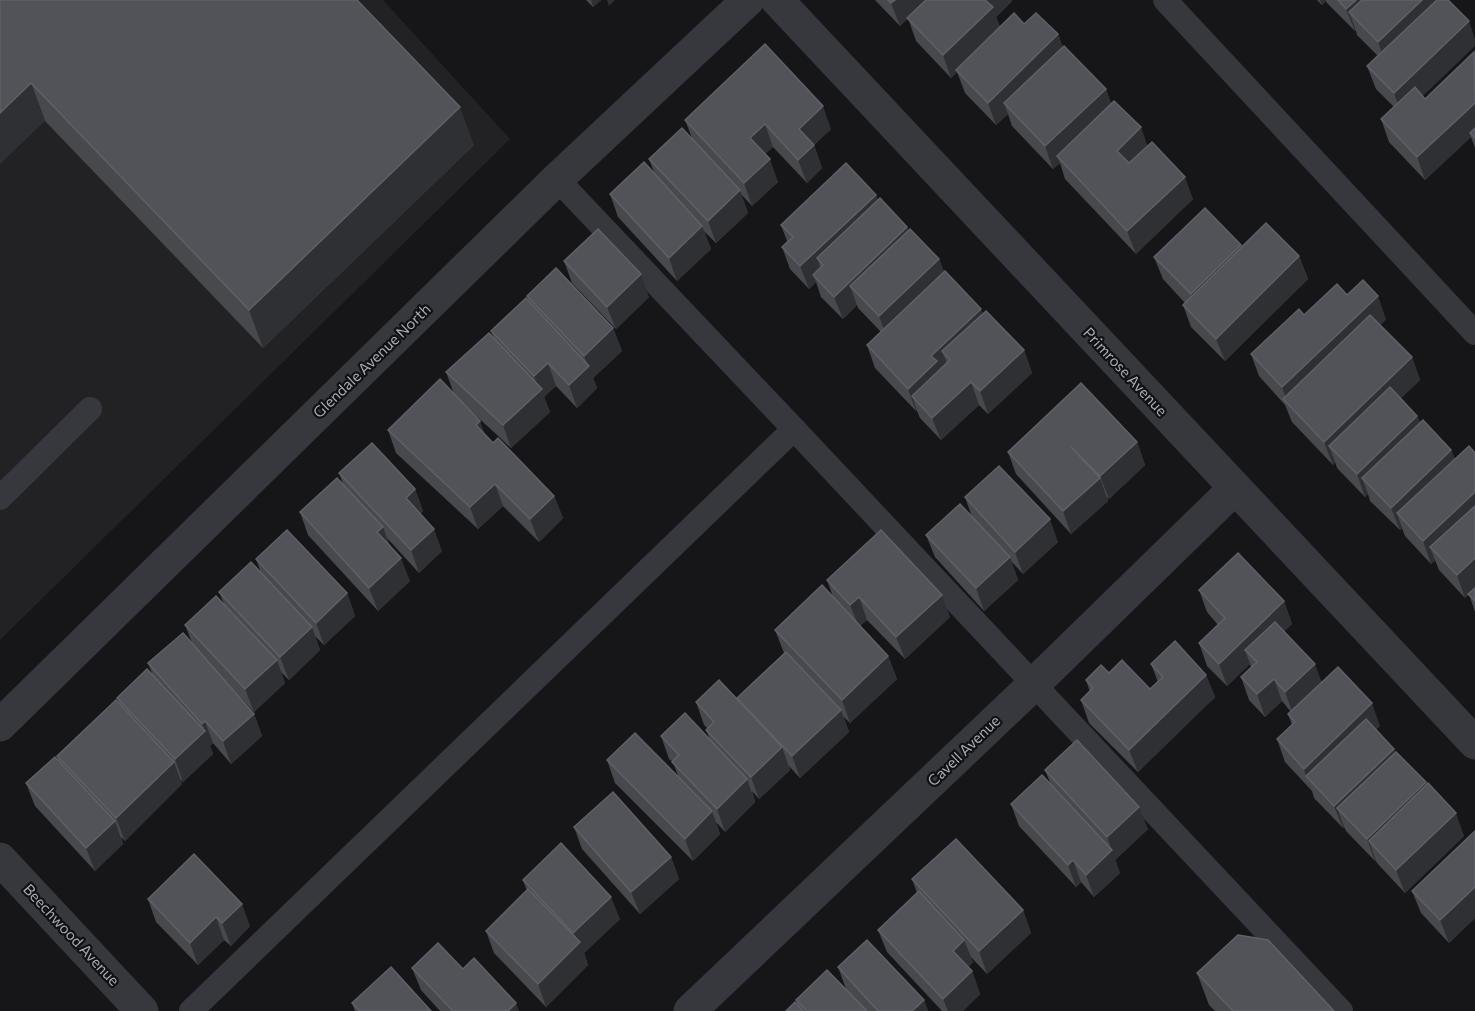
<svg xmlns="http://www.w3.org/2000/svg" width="1475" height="1011" font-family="Commissioner,sans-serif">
	<rect width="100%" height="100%" fill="#161618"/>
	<path fill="#222225" d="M0 0H383L510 139 0 640Z"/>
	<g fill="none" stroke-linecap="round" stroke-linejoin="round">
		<g stroke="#37383d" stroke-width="24">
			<path d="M1165 0 1475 333"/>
			<path d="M557 179 794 429"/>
			<path d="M0 498 90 409"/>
			<path d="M191 1011 794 429 1341 1011"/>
		</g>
		<g stroke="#37383d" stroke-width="33">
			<path d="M777 0 1475 743"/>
			<path d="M0 725 557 179 748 0"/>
			<path d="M0 859 142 1011"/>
			<path d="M690 1011 1033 685 1234 489"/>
		</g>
	</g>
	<g fill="#47494d">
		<path d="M0 0 474 145 263 348 45 121Z"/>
		<path d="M586 0H601L593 7Z"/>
		<path d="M875 0H1012V1L996 17 1000 27 1024 24 1058 34 1063 48 1106 89 1111 104 1193 199 1136 254 1065 179 1060 163 1053 169 1012 126 1008 114 996 125 965 93 957 72 951 78 916 41 908 18 900 26Z"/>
		<path d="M1317 0H1448L1422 96 1425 99 1475 53V148L1471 137 1425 180 1389 142 1381 119 1394 107 1376 89 1367 66 1378 56 1357 35 1356 31H1355L1327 3 1326 1 1322 5Z"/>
		<path d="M685 120 831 129 814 145 822 168 807 183 773 147 765 154 778 182 752 206 741 194 748 213 716 243 704 231 711 249 677 281 618 217 610 194 655 175 649 159 692 138Z"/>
		<path d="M876 195 878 200 939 259 944 272 982 314 1024 350 1032 373 988 414 979 405 941 440 920 418 917 411H916L875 368 867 345 881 332 858 308 857 305 843 319 821 297 816 282 809 289 790 269 782 247 787 241 781 225Z"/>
		<path d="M1241 245 1242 247 1299 256 1308 279 1225 361 1191 327 1183 305 1185 303 1163 279 1154 257Z"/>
		<path d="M564 261 649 297 616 329 572 283Z"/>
		<path d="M1347 295 1386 319 1380 325 1412 357 1420 380 1401 398 1417 416 1420 422 1451 450 1455 459 1475 453V612L1469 594 1465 598 1439 570 1435 560 1431 564 1405 536 1402 528 1400 530 1370 501 1368 494 1365 497 1337 468 1335 462 1333 465 1292 422 1285 405 1259 376 1251 354 1304 315Z"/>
		<path d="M527 296 613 328 622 351 593 378 597 388 577 408 556 386 544 397 550 412 511 448 458 399 480 421 485 436 493 443 554 496 563 518 539 542 503 506 478 529 396 453 388 430 454 394 446 372 494 339 491 331 529 302Z"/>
		<path d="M1137 442 1145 465 1109 499 1107 497 1108 501 1071 534 1016 474 1008 452Z"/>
		<path d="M339 473 415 489 423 511 420 514 442 551 419 573 387 538 390 546 410 581 378 611 308 535 300 512 343 484Z"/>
		<path d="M965 497 1058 542 1023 574 1011 561 1018 580 984 611 935 557 926 535 972 517Z"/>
		<path d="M256 559 347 593 355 616 324 645 315 636 320 650 289 680 281 672 285 683 254 712 228 684 254 714 262 736 231 764 213 743 210 746 213 754 183 782 180 779 182 784 125 841 121 837 123 844 95 871 35 806 26 783 58 759 57 756 119 703 117 698 153 676 148 663 192 643 185 625 224 604 219 592 261 573Z"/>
		<path d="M827 580 950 617 905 659 867 620 860 626 888 656 897 679 850 723 843 716 849 732 800 778 789 766 790 770 759 799 752 791 755 802 725 832 716 822 720 834 693 861 615 783 607 760 678 776 673 762 669 759 661 736 710 740 706 730 708 729 704 725 696 702 739 701 737 698 784 653 775 630 833 597Z"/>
		<path d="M1199 590 1284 601 1292 624 1284 631 1322 682 1380 726 1376 729 1396 752 1426 782 1464 836 1405 893 1377 863 1376 861H1375L1346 831 1344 827 1343 828 1314 798 1312 791 1285 762 1277 739 1292 725 1288 714 1291 712 1282 701 1265 717 1249 700 1241 677 1251 668 1250 664 1227 686 1207 666 1199 643 1218 625 1207 612Z"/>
		<path d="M1151 664 1206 675 1215 697 1138 772 1089 723 1081 700 1090 692 1086 680 1150 689 1158 682Z"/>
		<path d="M1045 770 1148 829 1115 860 1120 873 1094 897 1081 882 1076 887 1019 826 1011 804 1051 785Z"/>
		<path d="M574 827 671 857 679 879 640 914 582 849Z"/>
		<path d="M1475 832V918L1449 943 1421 913 1412 891Z"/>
		<path d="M912 879 1023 910 1031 933 987 974 970 956 973 962 968 967 972 971 980 994 963 1011H942L887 952 878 930 917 893Z"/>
		<path d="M523 880 620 919 584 953 588 965 546 1007 494 953 486 931 527 891Z"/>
		<path d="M148 899 250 926 231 946 224 940 198 965 156 922Z"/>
		<path d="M838 967 924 1000 928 1011H786L798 1006 796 1000 846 989Z"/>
		<path d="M412 968 519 1011H440L421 990Z"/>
		<path d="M1197 973 1334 1011H1215L1209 1005Z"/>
		<path d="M352 1003 431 1011H355Z"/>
	</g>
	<g fill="#2f3033">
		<path d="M591 0H601L593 7Z"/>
		<path d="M607 0H615L609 6Z"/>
		<path d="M895 0H927L900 26 891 3Z"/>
		<path d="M984 0H1012V1L996 17 1001 30 956 70 957 72 951 78 943 55Z"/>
		<path d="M1320 0H1326V1L1322 5Z"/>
		<path d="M1356 0H1388L1349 12 1356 31H1355L1346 9Z"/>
		<path d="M1422 0H1441L1386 65 1378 42Z"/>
		<path d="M1469 21 1475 39V46L1402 116 1394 93Z"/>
		<path d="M1058 34 1066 57 1004 103 1008 114 996 125 988 103Z"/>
		<path d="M31 83 45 121 0 164V113Z"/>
		<path d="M1106 89 1114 112 1057 156 1060 163 1053 169 1045 146Z"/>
		<path d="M1475 103V133H1470L1471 137 1425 180 1417 157Z"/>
		<path d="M823 106 831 129 807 151 799 129Z"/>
		<path d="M460 107 474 145 263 348 249 310Z"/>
		<path d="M765 124 773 147 758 160 750 138Z"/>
		<path d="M1141 127 1149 150 1125 173 1117 151Z"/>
		<path d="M814 145 822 168 807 183 798 160Z"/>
		<path d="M770 159 778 182 752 206 744 183Z"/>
		<path d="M1185 177 1193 199 1136 254 1127 231Z"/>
		<path d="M740 190 748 213 716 243 708 221Z"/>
		<path d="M876 195 884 218 823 265 817 258 823 275H813L816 282 809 289 800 266Z"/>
		<path d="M702 226 711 249 677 281 669 258Z"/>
		<path d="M907 227 915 249 850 286 857 305 843 319 834 297Z"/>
		<path d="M1241 245 1249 267 1199 316 1191 294Z"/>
		<path d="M1299 256 1308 279 1225 361 1216 339Z"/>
		<path d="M939 259 947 282 887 338 879 316Z"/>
		<path d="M641 274 649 297 616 329 607 307Z"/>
		<path d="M1378 296 1386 319 1292 408 1288 404 1282 387Z"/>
		<path d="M981 309 989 332 950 360 942 351 949 369 912 396 917 411H916L908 389 931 356Z"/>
		<path d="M613 328 622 351 593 378 597 388 577 408 569 385 588 366 584 356Z"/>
		<path d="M1024 350 1032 373 988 414 980 391Z"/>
		<path d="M1412 357 1420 380 1340 457 1329 446 1335 462 1333 465 1324 442Z"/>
		<path d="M548 363 556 386 544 397 550 412 511 448 503 425 539 391 534 376Z"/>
		<path d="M971 382 979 405 941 440 932 418Z"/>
		<path d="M1417 416 1426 438 1362 478 1368 494 1365 497 1357 474Z"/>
		<path d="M480 421 488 444 476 425Z"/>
		<path d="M1137 442 1145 465 1109 499 1100 476Z"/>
		<path d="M1451 450 1460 472 1397 513 1402 528 1400 530 1391 508Z"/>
		<path d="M1100 478 1108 501 1071 534 1063 511Z"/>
		<path d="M495 484 503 506 478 529 470 507Z"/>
		<path d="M415 489 423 511 414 520 406 498Z"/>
		<path d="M1475 492V522L1430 547 1435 560 1431 564 1423 541Z"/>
		<path d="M554 496 563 518 539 542 530 519Z"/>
		<path d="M1050 519 1058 542 1023 574 1015 552Z"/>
		<path d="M383 527 391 550 377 532Z"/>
		<path d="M434 529 442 551 419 573 411 550Z"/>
		<path d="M1010 557 1018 580 984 611 976 588Z"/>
		<path d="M401 558 410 581 378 611 369 588Z"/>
		<path d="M1475 558V588L1465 598 1457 575Z"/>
		<path d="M347 593 355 616 324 645 316 623Z"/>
		<path d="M942 595 950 617 905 659 896 637Z"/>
		<path d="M859 597 867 620 859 627 850 605Z"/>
		<path d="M1284 601 1292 624 1255 660 1245 650 1250 664 1227 686 1219 664Z"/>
		<path d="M312 627 320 650 289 680 280 657Z"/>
		<path d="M888 656 897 679 850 723 842 700Z"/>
		<path d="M277 660 285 683 254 712 245 689Z"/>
		<path d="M1315 664 1323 686 1293 714 1285 692Z"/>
		<path d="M1206 675 1215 697 1138 772 1129 750Z"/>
		<path d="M1274 679 1282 701 1265 717 1257 694Z"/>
		<path d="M1372 703 1380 726 1317 787 1306 776 1304 769Z"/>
		<path d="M841 710 849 732 800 778 792 756Z"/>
		<path d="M254 714 262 736 231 764 223 741Z"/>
		<path d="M205 721 213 743 210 746 213 754 183 782 175 759 205 731 202 724Z"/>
		<path d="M782 747 790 770 759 799 751 777Z"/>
		<path d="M1394 749 1403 771 1337 808 1344 827 1343 828 1334 806Z"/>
		<path d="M174 762 182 784 125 841 116 818Z"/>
		<path d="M747 779 755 802 725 832 717 809Z"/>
		<path d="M1426 782 1434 805 1369 841 1376 861H1375L1367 839Z"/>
		<path d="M1139 807 1148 829 1115 860 1107 837Z"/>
		<path d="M712 811 720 834 693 861 685 839Z"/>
		<path d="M1456 813 1464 836 1405 893 1396 870Z"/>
		<path d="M115 821 123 844 95 871 86 848Z"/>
		<path d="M1112 850 1120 873 1094 897 1086 875Z"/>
		<path d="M671 857 679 879 640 914 631 892Z"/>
		<path d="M1073 860 1081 882 1076 887 1068 865Z"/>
		<path d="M1475 887V918L1449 943 1440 920Z"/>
		<path d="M611 897 620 919 584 953 588 965 546 1007 538 984 578 944 573 933Z"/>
		<path d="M242 904 250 926 231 946 222 923Z"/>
		<path d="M1023 910 1031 933 987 974 979 951Z"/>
		<path d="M216 917 224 940 198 965 190 943Z"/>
		<path d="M964 940 973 962 961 974 953 951Z"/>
		<path d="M972 971 980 994 963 1011H948L943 999Z"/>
		<path d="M924 1000 928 1011H912Z"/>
		<path d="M516 1003 519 1011H508Z"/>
	</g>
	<g fill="#525359" stroke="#5f6168" stroke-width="1.5">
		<path d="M0 0H357L460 107 249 310 31 83 0 113Z"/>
		<path d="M888 0H895L891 3Z"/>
		<path d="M926 0H985L993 7 943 55 907 18Z"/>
		<path d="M1338 0H1356L1346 9Z"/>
		<path d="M1362 0H1422L1378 42 1349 12Z"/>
		<path d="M1437 0H1448L1469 21 1394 93 1367 66Z"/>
		<path d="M1014 13 1024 24 1036 13 1058 34 988 103 956 70Z"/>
		<path d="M765 44 823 106 799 129 814 145 798 160 765 124 750 138 770 159 744 183 685 120Z"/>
		<path d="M1064 46 1106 89 1045 146 1004 103Z"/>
		<path d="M1474 52 1475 103 1417 157 1381 119 1415 87 1425 99Z"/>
		<path d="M1114 101 1141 127 1117 151 1129 163 1152 142 1185 177 1127 231 1057 156Z"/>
		<path d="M682 128 740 190 708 221 649 159Z"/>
		<path d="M1475 128V138L1470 133Z"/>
		<path d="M644 162 702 226 669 258 610 194Z"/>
		<path d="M846 163 876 195 800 266 782 247 793 237 781 225Z"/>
		<path d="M880 198 907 227 834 297 813 275 823 265 817 258Z"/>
		<path d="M1205 208 1241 245 1191 294 1154 257Z"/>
		<path d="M1266 223 1299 256 1216 339 1183 305Z"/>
		<path d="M598 229 641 274 607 307 564 261Z"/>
		<path d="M910 229 939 259 879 316 850 286Z"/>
		<path d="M556 268 613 328 584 356 527 296Z"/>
		<path d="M945 271 981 309 931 356 937 361 908 389 867 345Z"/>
		<path d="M1363 280 1378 296 1282 387 1251 354 1299 309 1304 315 1337 284 1347 295Z"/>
		<path d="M526 298 589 366 569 385 548 363 534 376 491 331Z"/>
		<path d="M986 311 1024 350 980 391 971 382 932 418 912 396 950 360 942 351Z"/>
		<path d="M1370 315 1412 357 1324 442 1283 399Z"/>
		<path d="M489 333 542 389 503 425 446 372Z"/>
		<path d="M440 379 480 421 476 425 493 443 498 438 554 496 530 519 495 484 470 507 388 430Z"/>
		<path d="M1081 383 1137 442 1100 476 1071 447 1100 478 1063 511 1008 452Z"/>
		<path d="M1390 387 1417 416 1357 474 1329 446Z"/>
		<path d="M1423 420 1451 450 1391 508 1362 478Z"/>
		<path d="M372 443 415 489 406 498 434 529 411 550 339 473Z"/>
		<path d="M1469 446 1475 453V492L1423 541 1397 513Z"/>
		<path d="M999 466 1050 519 1015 552 965 497Z"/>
		<path d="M337 478 383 527 377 532 401 558 369 588 300 512Z"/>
		<path d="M960 504 1010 557 976 588 926 535Z"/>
		<path d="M1475 506V558L1457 575 1430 547Z"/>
		<path d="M287 530 347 593 316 623 256 559Z"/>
		<path d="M881 530 942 595 896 637 859 597 850 605 827 580Z"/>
		<path d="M1238 553 1284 601 1219 664 1199 643 1225 618 1199 590Z"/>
		<path d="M251 562 312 627 280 657 219 592Z"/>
		<path d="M822 585 888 656 842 700 775 630Z"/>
		<path d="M1475 588V601L1468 594Z"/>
		<path d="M216 596 277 660 245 689 185 625Z"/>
		<path d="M1275 622 1315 664 1285 692 1274 679 1257 694 1241 677 1257 662 1245 650Z"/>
		<path d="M183 633 254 714 223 741 205 721 202 724 148 663Z"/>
		<path d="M1175 641 1206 675 1129 750 1081 700 1093 688 1086 680 1101 665 1109 673 1122 660 1150 689 1163 677 1151 664Z"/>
		<path d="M786 652 841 710 792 756 737 698Z"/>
		<path d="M1338 667 1372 703 1304 769 1277 739 1295 722 1288 714Z"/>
		<path d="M147 669 205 731 175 759 117 698Z"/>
		<path d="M719 680 782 747 751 777 706 730 714 722 696 702Z"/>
		<path d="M116 700 174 762 116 818 57 756Z"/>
		<path d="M685 713 747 779 717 809 672 762 679 755 661 736Z"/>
		<path d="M1366 719 1394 749 1334 806 1306 776Z"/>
		<path d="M635 733 712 811 685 839 607 760Z"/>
		<path d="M1077 740 1139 807 1107 837 1045 770Z"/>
		<path d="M1396 752 1426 782 1367 839 1337 808Z"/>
		<path d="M55 757 115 821 86 848 26 783Z"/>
		<path d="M1042 775 1112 850 1086 875 1073 860 1068 865 1011 804Z"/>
		<path d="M1428 783 1456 813 1396 870 1369 841Z"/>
		<path d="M613 792 671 857 631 892 574 827Z"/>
		<path d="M1475 831V887L1440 920 1412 891Z"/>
		<path d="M956 839 1023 910 979 951 912 879Z"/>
		<path d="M561 843 611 897 573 933 523 880Z"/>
		<path d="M194 854 242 904 222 923 216 917 190 943 148 899Z"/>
		<path d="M528 889 580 942 538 984 486 931Z"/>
		<path d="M919 891 964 940 953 951 972 971 943 999 878 930Z"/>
		<path d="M1238 935 1268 940 1334 1011H1233L1197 973Z"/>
		<path d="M867 940 924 1000 912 1011H878L838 967Z"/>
		<path d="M438 943 463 969 474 958 516 1003 508 1011H453L412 968Z"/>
		<path d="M391 967 431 1011H360L352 1003Z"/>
		<path d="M827 970 867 1011H807L796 1000Z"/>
		<path d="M795 1002 803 1011H786Z"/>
	</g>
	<g text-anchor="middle" stroke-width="4.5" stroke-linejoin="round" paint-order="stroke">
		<g font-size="15" fill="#a8adb8" stroke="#111113">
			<text transform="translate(372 361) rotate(-44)" y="5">Glendale Avenue North</text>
			<text transform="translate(1125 372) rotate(47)" y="5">Primrose Avenue</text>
			<text transform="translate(964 751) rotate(-44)" y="5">Cavell Avenue</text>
			<text transform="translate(71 935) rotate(47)" y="5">Beechwood Avenue</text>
		</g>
	</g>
</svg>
